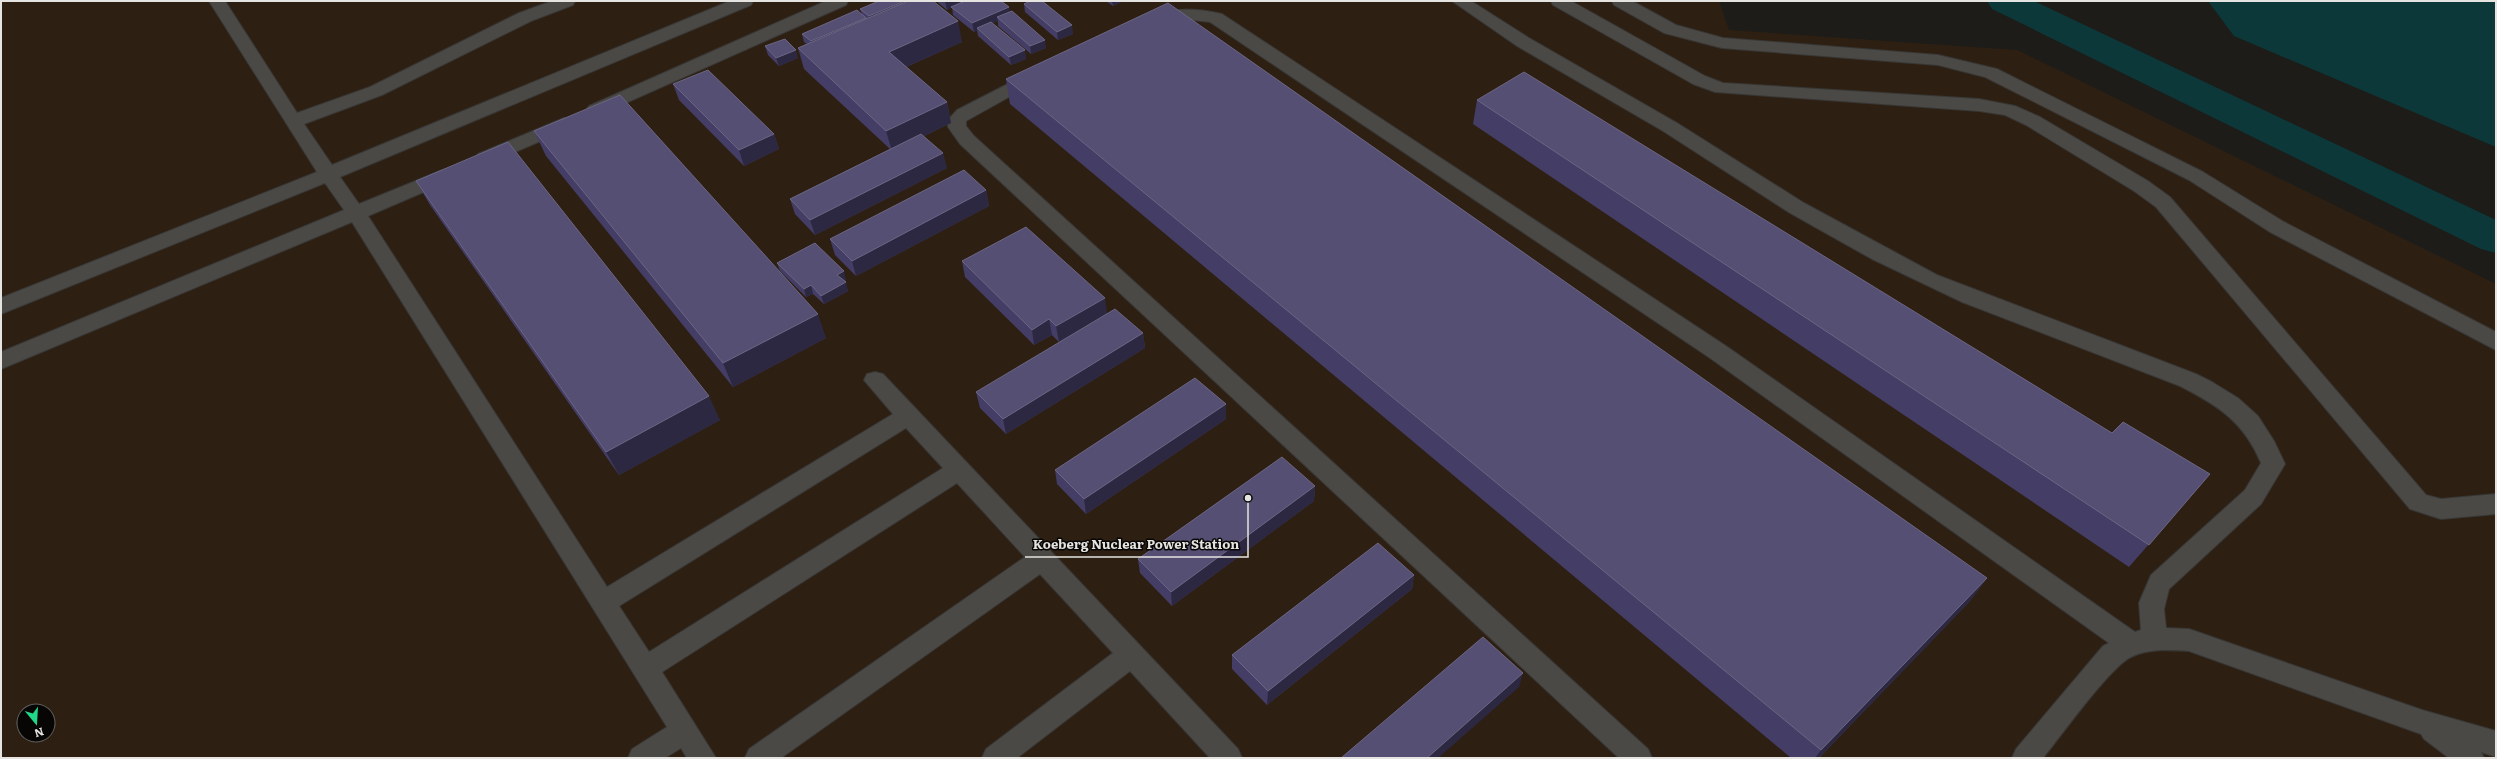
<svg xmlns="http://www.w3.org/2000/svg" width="2497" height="759" font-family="Literata,serif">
	<rect width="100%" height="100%" fill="#1d1c18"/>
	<path fill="#2d2013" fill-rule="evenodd" d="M1 1H1719L1729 30 2017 50 2496 284V758H1ZM24 711H48V735H24Z"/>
	<path fill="#0d3839" d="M2208 1H2496V147L2234 36Z"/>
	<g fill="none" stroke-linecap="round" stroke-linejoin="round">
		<path fill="#0d3839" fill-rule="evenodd" d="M1987 1H2034L2496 220V253L2481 249 1992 9Z"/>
		<defs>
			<g id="service">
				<path d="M209 1H225L297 113 370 87 519 13 552 1H575L573 5 531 21 382 95 304 124 332 165 730 1H753L751 5 340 177 359 204 440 171 447 169 454 171 457 175 454 179 368 216 607 587 893 414 864 380 867 374 875 372 883 374 1238 749 1242 758H1210L1130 671 1017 758H982L986 749 1113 653 1040 574 781 758H745L749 749 1025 557 957 483 662 672 716 758H687L681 748 665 758H628L632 749 667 727 352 222 1 369V352L344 210 325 183 1 314V298L317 172ZM906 428 943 468 649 652 619 606Z"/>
				<path d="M826 1H848L846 5 601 114H589L586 110 589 106Z"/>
				<path d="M1452 1H1471L1529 38 1677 123 1804 203 1937 275 2196 374 2212 382 2238 398 2258 416 2274 441 2285 464 2261 504 2169 589 2164 609 2166 628 2189 629 2422 710 2496 731V757L2481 752 2484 758H2449L2424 739 2421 734 2189 651C2170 650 2149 648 2131 657 2110 667 2061 736 2043 758H2012L2016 749 2103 646 2109 643 1710 358 1210 22 1184 19 1152 24 1146 23 1143 19 1146 15C1173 8 1195 8 1222 14L1726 346 2135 632 2141 630 2139 603 2151 575 2245 490 2261 463C2244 422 2219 406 2180 386L1962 302 1872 259 1790 213 1663 131 1517 46Z"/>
				<path d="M1551 1H1571L1705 76 1723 83 1979 99 2015 106 2040 117 2148 181 2170 197 2426 495 2441 499 2496 494V514L2441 519 2410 509 2156 207 2134 191 2026 125 2005 115 1979 111 1715 92 1693 84 1553 5Z"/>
				<path d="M1612 1H1632L1676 25 1723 38 1938 55 1997 69 2203 172 2284 222 2496 332V350L2270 232 2189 180 1985 77 1938 65 1722 48 1664 33 1614 5Z"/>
				<path d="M1035 70 1041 71 1044 75 1041 79 966 121V126L974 136 1648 749 1652 758H1619L960 144 948 127V120L957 110Z"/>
				<path d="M564 118 571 120 573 124 571 128 492 162 485 164 478 162 476 158 478 154Z"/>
			</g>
		</defs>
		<use href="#service" stroke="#383735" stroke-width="2"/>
		<use href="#service" fill="#4b4945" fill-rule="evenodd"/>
	</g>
	<g fill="#443d65">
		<path d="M936 1H1001L1010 12 1046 48 1031 54 998 26V21L992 23 1026 59 1011 65 978 36 977 30 974 32 953 15 952 7 947 10Z"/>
		<path d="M1106 1H1123L1113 6Z"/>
		<path d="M1024 4 1073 34 1058 40 1025 12Z"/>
		<path d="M860 9 962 42 906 67 947 102 951 123 924 136 947 168 815 235 795 214 790 199 890 149 804 69 798 48 807 44 804 42 802 34 862 14Z"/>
		<path d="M765 46 798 58 779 66 768 55Z"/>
		<path d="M1006 79 1987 578 1970 601 1819 758H1791L1010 104Z"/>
		<path d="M673 84 774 134 779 149 744 166 679 100Z"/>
		<path d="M1477 100 2112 433 2210 474 2129 567 1473 124Z"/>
		<path d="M534 131 826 338 733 387 546 156Z"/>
		<path d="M416 181 720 420 619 475 430 205Z"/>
		<path d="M986 190 989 206 856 276 835 255 830 239Z"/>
		<path d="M962 261 1107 313 1059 342 1052 335 1034 345 965 277Z"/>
		<path d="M777 263 846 280 844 281 848 291 824 304 813 294 806 297 780 271Z"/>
		<path d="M1143 333 1145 348 1006 434 980 408 976 392Z"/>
		<path d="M1226 404V419L1086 514 1057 484 1055 470Z"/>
		<path d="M1315 486 1314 501 1172 606 1140 573 1138 559Z"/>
		<path d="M1414 575 1412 589 1267 705 1232 669V655Z"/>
	</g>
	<g fill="#2d2841">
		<path d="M905 1H924L871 24 869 16Z"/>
		<path d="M945 1H965L947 10Z"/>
		<path d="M1112 1H1123L1113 6Z"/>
		<path d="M1009 7 1010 15 997 17 998 21 978 30 977 28V30L974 32 972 23Z"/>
		<path d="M866 18 868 26 813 50 811 41Z"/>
		<path d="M958 21 962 42 894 72 889 52Z"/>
		<path d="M1072 25 1073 34 1058 40 1057 32Z"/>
		<path d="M1045 40 1046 48 1031 54 1030 46Z"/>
		<path d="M796 50 798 58 779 66 776 58Z"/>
		<path d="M1025 50 1026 59 1011 65 1009 57Z"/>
		<path d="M947 102 951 123 892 151 886 131Z"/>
		<path d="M774 134 779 149 744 166 739 150Z"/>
		<path d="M943 153 947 168 815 235 810 220Z"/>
		<path d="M986 190 989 206 856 276 852 261Z"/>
		<path d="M844 271 846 280 840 283 837 275Z"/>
		<path d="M846 282 848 291 824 304 821 296Z"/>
		<path d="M811 285 813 294 806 297 804 289Z"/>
		<path d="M1105 298 1107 313 1059 342 1056 326Z"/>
		<path d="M818 314 826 338 733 387 723 363Z"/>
		<path d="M1049 319 1052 335 1034 345 1032 330Z"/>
		<path d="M1143 333 1145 348 1006 434 1003 419Z"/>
		<path d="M709 396 720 420 619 475 606 452Z"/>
		<path d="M1226 404V419L1086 514 1084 499Z"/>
		<path d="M1315 486 1314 501 1172 606 1171 592Z"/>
		<path d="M1414 575 1412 589 1267 705 1268 691Z"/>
		<path d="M1987 578 1970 601 1819 758H1815L1821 750Z"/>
		<path d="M1523 673 1519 687 1438 758H1427Z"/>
	</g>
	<g fill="#554f73" stroke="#6c6684">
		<path d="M879 1H905L869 16 860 9Z"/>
		<path d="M908 1H933L958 21 889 52 947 102 886 131 798 48Z"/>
		<path d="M965 1H1001L1009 7 972 23 951 7Z"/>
		<path d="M1030 1H1042L1072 25 1057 32 1024 4Z"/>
		<path d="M1168 3 1987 578 1821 750 1006 79Z"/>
		<path d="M857 10 866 18 811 41 802 34Z"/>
		<path d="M1012 11 1045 40 1030 46 997 17Z"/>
		<path d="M991 22 1025 50 1009 57 977 28Z"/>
		<path d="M785 39 796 50 776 58 765 46Z"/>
		<path d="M708 70 774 134 739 150 673 84Z"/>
		<path d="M1524 72 2112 433 2123 422 2210 474 2149 545 1477 100Z"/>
		<path d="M620 95 818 314 723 363 534 131Z"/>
		<path d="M921 134 943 153 810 220 790 199Z"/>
		<path d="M508 142 709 396 606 452 416 181Z"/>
		<path d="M964 170 986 190 852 261 830 239Z"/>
		<path d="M1026 227 1105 298 1056 326 1049 319 1032 330 962 261Z"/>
		<path d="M815 243 844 271 837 275 846 282 821 296 811 285 804 289 777 263Z"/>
		<path d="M1115 309 1143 333 1003 419 976 392Z"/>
		<path d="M1195 378 1226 404 1084 499 1055 470Z"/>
		<path d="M1282 457 1315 486 1171 592 1138 559Z"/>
		<path d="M1378 543 1414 575 1268 691 1232 655Z"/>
		<path d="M1483 637 1523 673 1427 758H1341Z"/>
	</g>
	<path fill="none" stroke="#e5e4e1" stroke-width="1.5" d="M1248 498L1248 557H1025"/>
	<circle fill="#e5e4e1" stroke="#070605" stroke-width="1.5" cx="1248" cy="498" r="4"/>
	<g font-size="13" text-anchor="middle" font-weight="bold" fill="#e5e4e1" stroke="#070605" stroke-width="3" stroke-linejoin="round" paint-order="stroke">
		<text x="1136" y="549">Koeberg Nuclear Power Station</text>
	</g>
	<rect width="2497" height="759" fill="none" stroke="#e5e4e1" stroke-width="4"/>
	<g transform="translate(36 723) rotate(162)"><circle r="19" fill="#070605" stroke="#605f5d"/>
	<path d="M0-3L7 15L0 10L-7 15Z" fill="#20d887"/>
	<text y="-6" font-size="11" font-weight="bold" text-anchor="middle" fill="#e5e4e1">N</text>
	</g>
</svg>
